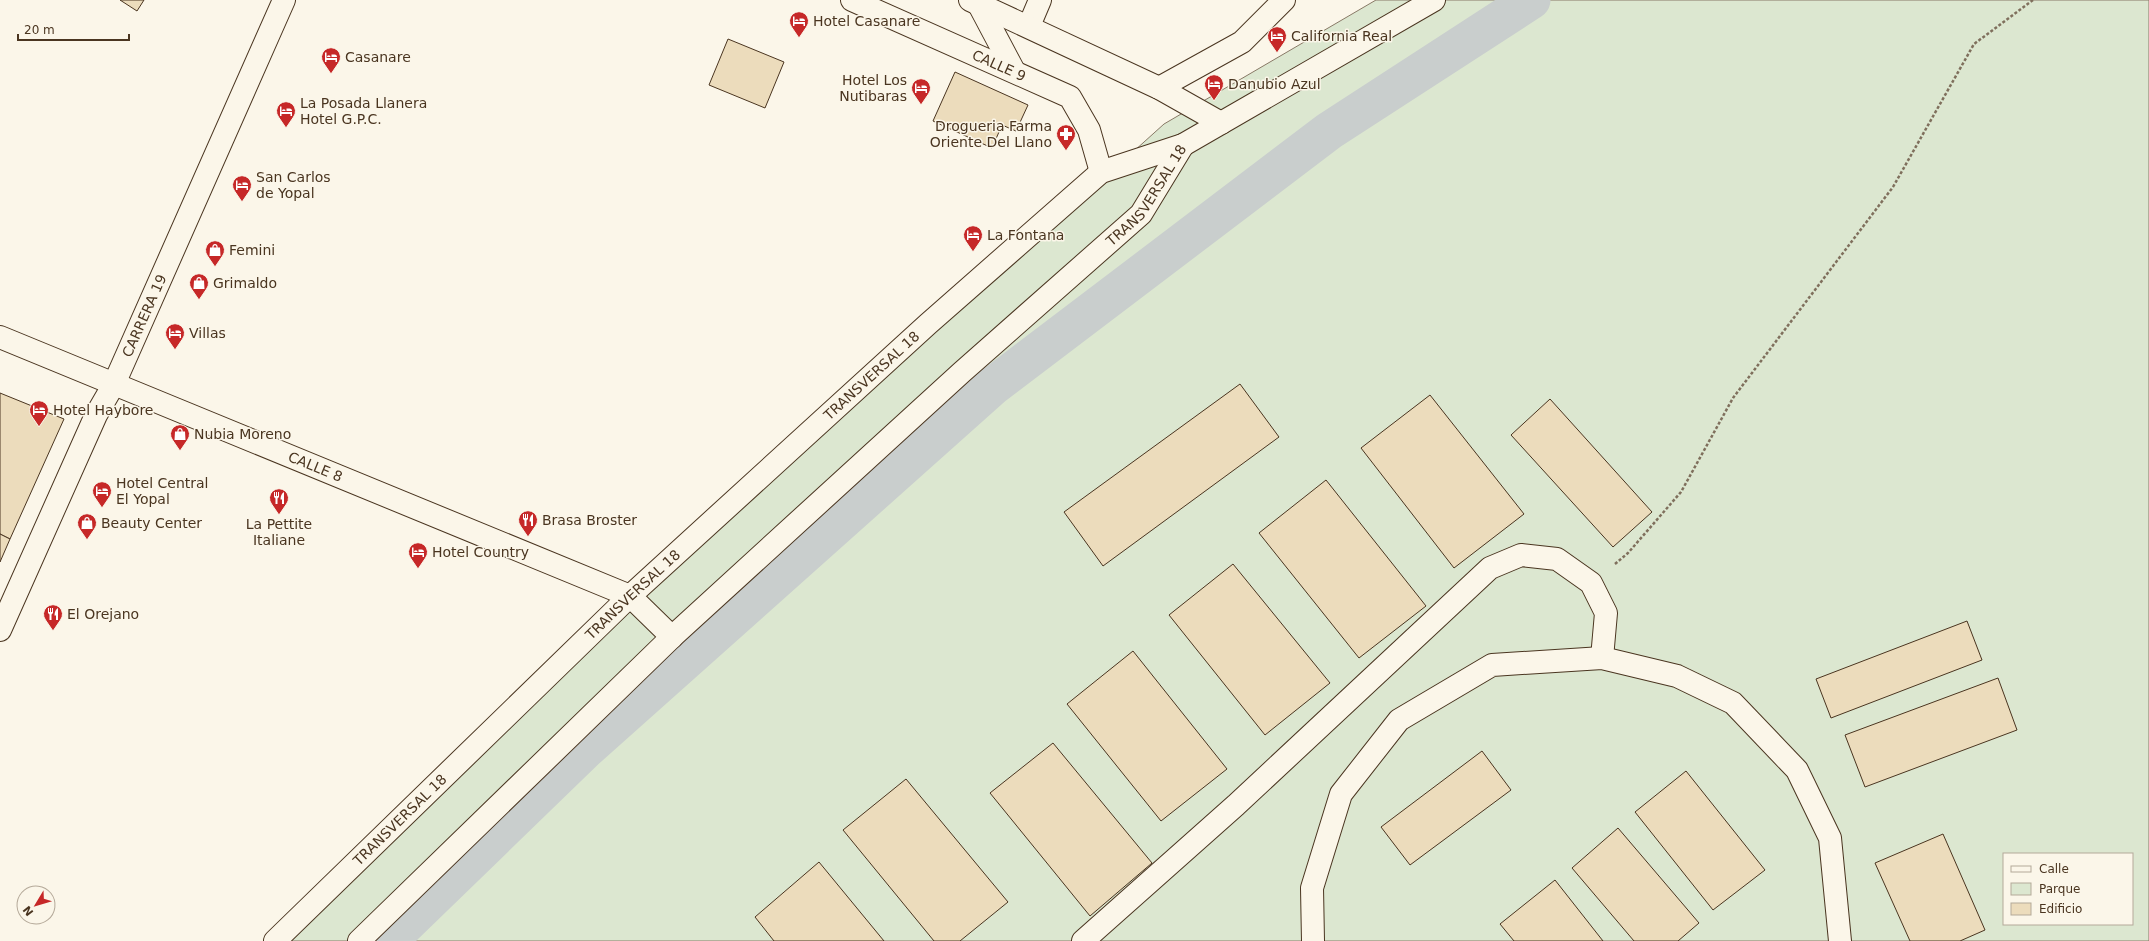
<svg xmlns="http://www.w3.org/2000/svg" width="2149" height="941" font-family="'DejaVu Sans',sans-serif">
	<rect width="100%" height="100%" fill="#fbf6e9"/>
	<path fill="#dce7d0" stroke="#887966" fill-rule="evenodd" d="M1376 0H2149V941H286L627 608 1164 124ZM2004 854H2132V924H2004Z"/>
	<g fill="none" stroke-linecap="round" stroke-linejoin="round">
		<path stroke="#c9cecd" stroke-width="39" d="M388 941 585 750 993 386 1329 131 1531 0"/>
	</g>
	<g fill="#ecdcbc" stroke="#4a3520">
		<path d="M120 0H144L137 11Z"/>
		<path d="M728 39 784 62 765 108 709 85Z"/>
		<path d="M955 72 1028 105 1016 131 1002 125 992 148 933 121Z"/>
		<path d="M1240 384 1279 437 1103 566 1064 512Z"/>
		<path d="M0 393 64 419 10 539 0 534Z"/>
		<path d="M1430 395 1524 514 1454 568 1361 448Z"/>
		<path d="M1550 399 1652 512 1613 547 1511 435Z"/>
		<path d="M1326 480 1426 606 1359 658 1259 533Z"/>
		<path d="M0 534 10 539 0 562Z"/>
		<path d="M1233 564 1330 683 1265 735 1169 615Z"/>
		<path d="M1967 621 1982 660 1831 718 1816 679Z"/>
		<path d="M1133 651 1227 769 1161 821 1067 704Z"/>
		<path d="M1998 678 2017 730 1865 787 1845 735Z"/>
		<path d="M1053 743 1152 863 1090 916 990 793Z"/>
		<path d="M1482 751 1511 790 1410 865 1381 827Z"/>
		<path d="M1686 771 1765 870 1713 910 1635 812Z"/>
		<path d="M906 779 1008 902 960 941H934L843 830Z"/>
		<path d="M1618 828 1699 923 1678 941H1634L1572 868Z"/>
		<path d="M1943 834 1985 930 1960 941H1910L1875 863Z"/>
		<path d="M819 862 884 941H774L755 917Z"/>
		<path d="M1555 880 1603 941H1514L1500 924Z"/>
	</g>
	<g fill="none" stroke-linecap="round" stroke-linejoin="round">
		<defs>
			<g id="minor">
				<path d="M979 0 978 3 1014 71"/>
				<path d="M1029 26 1040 0"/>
				<path d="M1159 88 1242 42 1284 0"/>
				<path id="s1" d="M0 337 630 596 672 637"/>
				<path id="s2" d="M0 630 96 415 114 384 284 0"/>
				<path d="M1083 941 1236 805 1490 568 1521 555 1557 559 1591 583 1606 613 1602 658"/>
				<path d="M1313 941 1312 888 1341 794 1399 720 1492 665 1602 658 1677 676 1733 703 1797 770 1830 838 1840 941"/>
			</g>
			<g id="major">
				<path id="s3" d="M852 0 1070 97 1089 130 1101 172"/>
				<path d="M970 0 1159 88 1221 123"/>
				<path id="s4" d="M275 941 630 596 928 324 1101 172 1183 145 1434 0"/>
				<path id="s5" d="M359 941 672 637 962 372 1141 214 1183 145"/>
			</g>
		</defs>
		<use href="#minor" stroke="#4a3520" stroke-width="24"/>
		<use href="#major" stroke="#4a3520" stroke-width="24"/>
		<path stroke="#7f6f5c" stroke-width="2.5" stroke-dasharray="3 2" stroke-linecap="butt" d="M1615 564 1628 553 1681 492 1733 398 1893 187 1974 44 2033 0"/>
		<use href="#minor" stroke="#fbf6e9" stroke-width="22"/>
		<use href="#major" stroke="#fbf6e9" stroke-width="22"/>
	</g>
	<defs>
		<symbol id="hotel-pin" viewBox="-11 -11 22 30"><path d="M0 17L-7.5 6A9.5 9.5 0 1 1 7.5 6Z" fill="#c62828" stroke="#fbf6e9"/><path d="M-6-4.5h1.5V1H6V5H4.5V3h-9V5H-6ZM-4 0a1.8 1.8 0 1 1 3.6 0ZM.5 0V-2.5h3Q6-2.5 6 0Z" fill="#fff"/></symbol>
		<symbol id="pharmacy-pin" viewBox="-11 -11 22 30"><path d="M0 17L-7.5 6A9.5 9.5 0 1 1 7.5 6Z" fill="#c62828" stroke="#fbf6e9"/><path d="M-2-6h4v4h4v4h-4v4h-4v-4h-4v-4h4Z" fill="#fff"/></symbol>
		<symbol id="shop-pin" viewBox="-11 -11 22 30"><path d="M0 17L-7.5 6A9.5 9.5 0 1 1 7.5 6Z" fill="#c62828" stroke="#fbf6e9"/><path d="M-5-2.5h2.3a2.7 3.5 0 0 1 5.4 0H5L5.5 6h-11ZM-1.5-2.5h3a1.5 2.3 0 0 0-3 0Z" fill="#fff"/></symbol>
		<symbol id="restaurant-pin" viewBox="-11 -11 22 30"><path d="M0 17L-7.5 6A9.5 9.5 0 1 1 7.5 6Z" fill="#c62828" stroke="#fbf6e9"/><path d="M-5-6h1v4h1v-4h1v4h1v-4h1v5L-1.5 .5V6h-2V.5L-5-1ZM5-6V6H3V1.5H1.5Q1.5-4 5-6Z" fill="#fff"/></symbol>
	</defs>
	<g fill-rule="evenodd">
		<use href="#hotel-pin" x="788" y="10" width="22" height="30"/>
		<use href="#hotel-pin" x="1266" y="25" width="22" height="30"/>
		<use href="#hotel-pin" x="320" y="46" width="22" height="30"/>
		<use href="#hotel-pin" x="1203" y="73" width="22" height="30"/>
		<use href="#hotel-pin" x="910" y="77" width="22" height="30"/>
		<use href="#hotel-pin" x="275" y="100" width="22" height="30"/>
		<use href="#pharmacy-pin" x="1055" y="123" width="22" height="30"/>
		<use href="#hotel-pin" x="231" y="174" width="22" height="30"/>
		<use href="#hotel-pin" x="962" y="224" width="22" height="30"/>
		<use href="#shop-pin" x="204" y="239" width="22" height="30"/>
		<use href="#shop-pin" x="188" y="272" width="22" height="30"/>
		<use href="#hotel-pin" x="164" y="322" width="22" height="30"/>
		<use href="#hotel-pin" x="28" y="399" width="22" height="30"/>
		<use href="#shop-pin" x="169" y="423" width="22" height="30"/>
		<use href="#hotel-pin" x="91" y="480" width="22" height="30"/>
		<use href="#restaurant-pin" x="268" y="487" width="22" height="30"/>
		<use href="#restaurant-pin" x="517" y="509" width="22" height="30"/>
		<use href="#shop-pin" x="76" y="512" width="22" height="30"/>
		<use href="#hotel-pin" x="407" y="541" width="22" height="30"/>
		<use href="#restaurant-pin" x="42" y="603" width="22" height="30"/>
	</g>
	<g text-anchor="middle" stroke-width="3" stroke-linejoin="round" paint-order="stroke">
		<g font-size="14" fill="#4a3520" stroke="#fbf6e9" text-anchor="start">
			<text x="813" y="26">Hotel Casanare</text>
			<text x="1291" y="41">California Real</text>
			<text x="345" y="62">Casanare</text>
			<text x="907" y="85" text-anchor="end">Hotel Los<tspan x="907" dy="16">Nutibaras</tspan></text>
			<text x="1228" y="89">Danubio Azul</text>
			<text x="300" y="108">La Posada Llanera<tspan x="300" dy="16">Hotel G.P.C.</tspan></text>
			<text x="1052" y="131" text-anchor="end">Drogueria Farma<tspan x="1052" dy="16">Oriente Del Llano</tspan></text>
			<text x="256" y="182">San Carlos<tspan x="256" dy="16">de Yopal</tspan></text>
			<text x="987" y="240">La Fontana</text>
			<text x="229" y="255">Femini</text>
			<text x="213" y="288">Grimaldo</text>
			<text x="189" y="338">Villas</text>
			<text x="53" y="415">Hotel Haybore</text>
			<text x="194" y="439">Nubia Moreno</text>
			<text x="116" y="488">Hotel Central<tspan x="116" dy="16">El Yopal</tspan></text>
			<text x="542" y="525">Brasa Broster</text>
			<text x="101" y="528">Beauty Center</text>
			<text x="279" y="529" text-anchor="middle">La Pettite<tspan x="279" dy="16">Italiane</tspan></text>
			<text x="432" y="557">Hotel Country</text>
			<text x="67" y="619">El Orejano</text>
		</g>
		<g font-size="14" fill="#4a3520" stroke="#fbf6e9">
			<text dy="5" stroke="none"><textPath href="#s3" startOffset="161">CALLE 9</textPath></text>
			<text dy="5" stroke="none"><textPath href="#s5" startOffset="1086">TRANSVERSAL 18</textPath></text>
			<text dy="5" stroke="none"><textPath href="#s2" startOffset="346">CARRERA 19</textPath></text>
			<text dy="5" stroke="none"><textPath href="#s4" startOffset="822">TRANSVERSAL 18</textPath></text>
			<text dy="5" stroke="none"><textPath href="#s1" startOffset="341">CALLE 8</textPath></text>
			<text dy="5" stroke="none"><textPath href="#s4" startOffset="498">TRANSVERSAL 18</textPath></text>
			<text dy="5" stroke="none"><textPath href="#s4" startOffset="174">TRANSVERSAL 18</textPath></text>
		</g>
	</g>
	<rect x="2003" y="853" width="130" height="72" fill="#fbf6e9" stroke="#b4a999"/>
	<rect x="2011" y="866" width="20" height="6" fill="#fbf6e9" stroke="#b4a999"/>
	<text x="2039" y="873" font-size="12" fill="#4a3520">Calle</text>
	<rect x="2011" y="883" width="20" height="12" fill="#dce7d0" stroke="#b4a999"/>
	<text x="2039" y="893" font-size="12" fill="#4a3520">Parque</text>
	<rect x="2011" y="903" width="20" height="12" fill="#ecdcbc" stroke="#b4a999"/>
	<text x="2039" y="913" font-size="12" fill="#4a3520">Edificio</text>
	<g transform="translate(36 905) rotate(232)"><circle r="19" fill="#fbf6e9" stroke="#b4a999"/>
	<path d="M0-3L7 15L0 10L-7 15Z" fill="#c62828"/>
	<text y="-6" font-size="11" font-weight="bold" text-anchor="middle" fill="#4a3520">N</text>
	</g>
	<path d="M18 34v6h111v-6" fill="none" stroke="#4a3520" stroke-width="2"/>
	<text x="24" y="34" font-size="12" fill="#4a3520" stroke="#fbf6e9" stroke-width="3" paint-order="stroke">20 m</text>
</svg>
